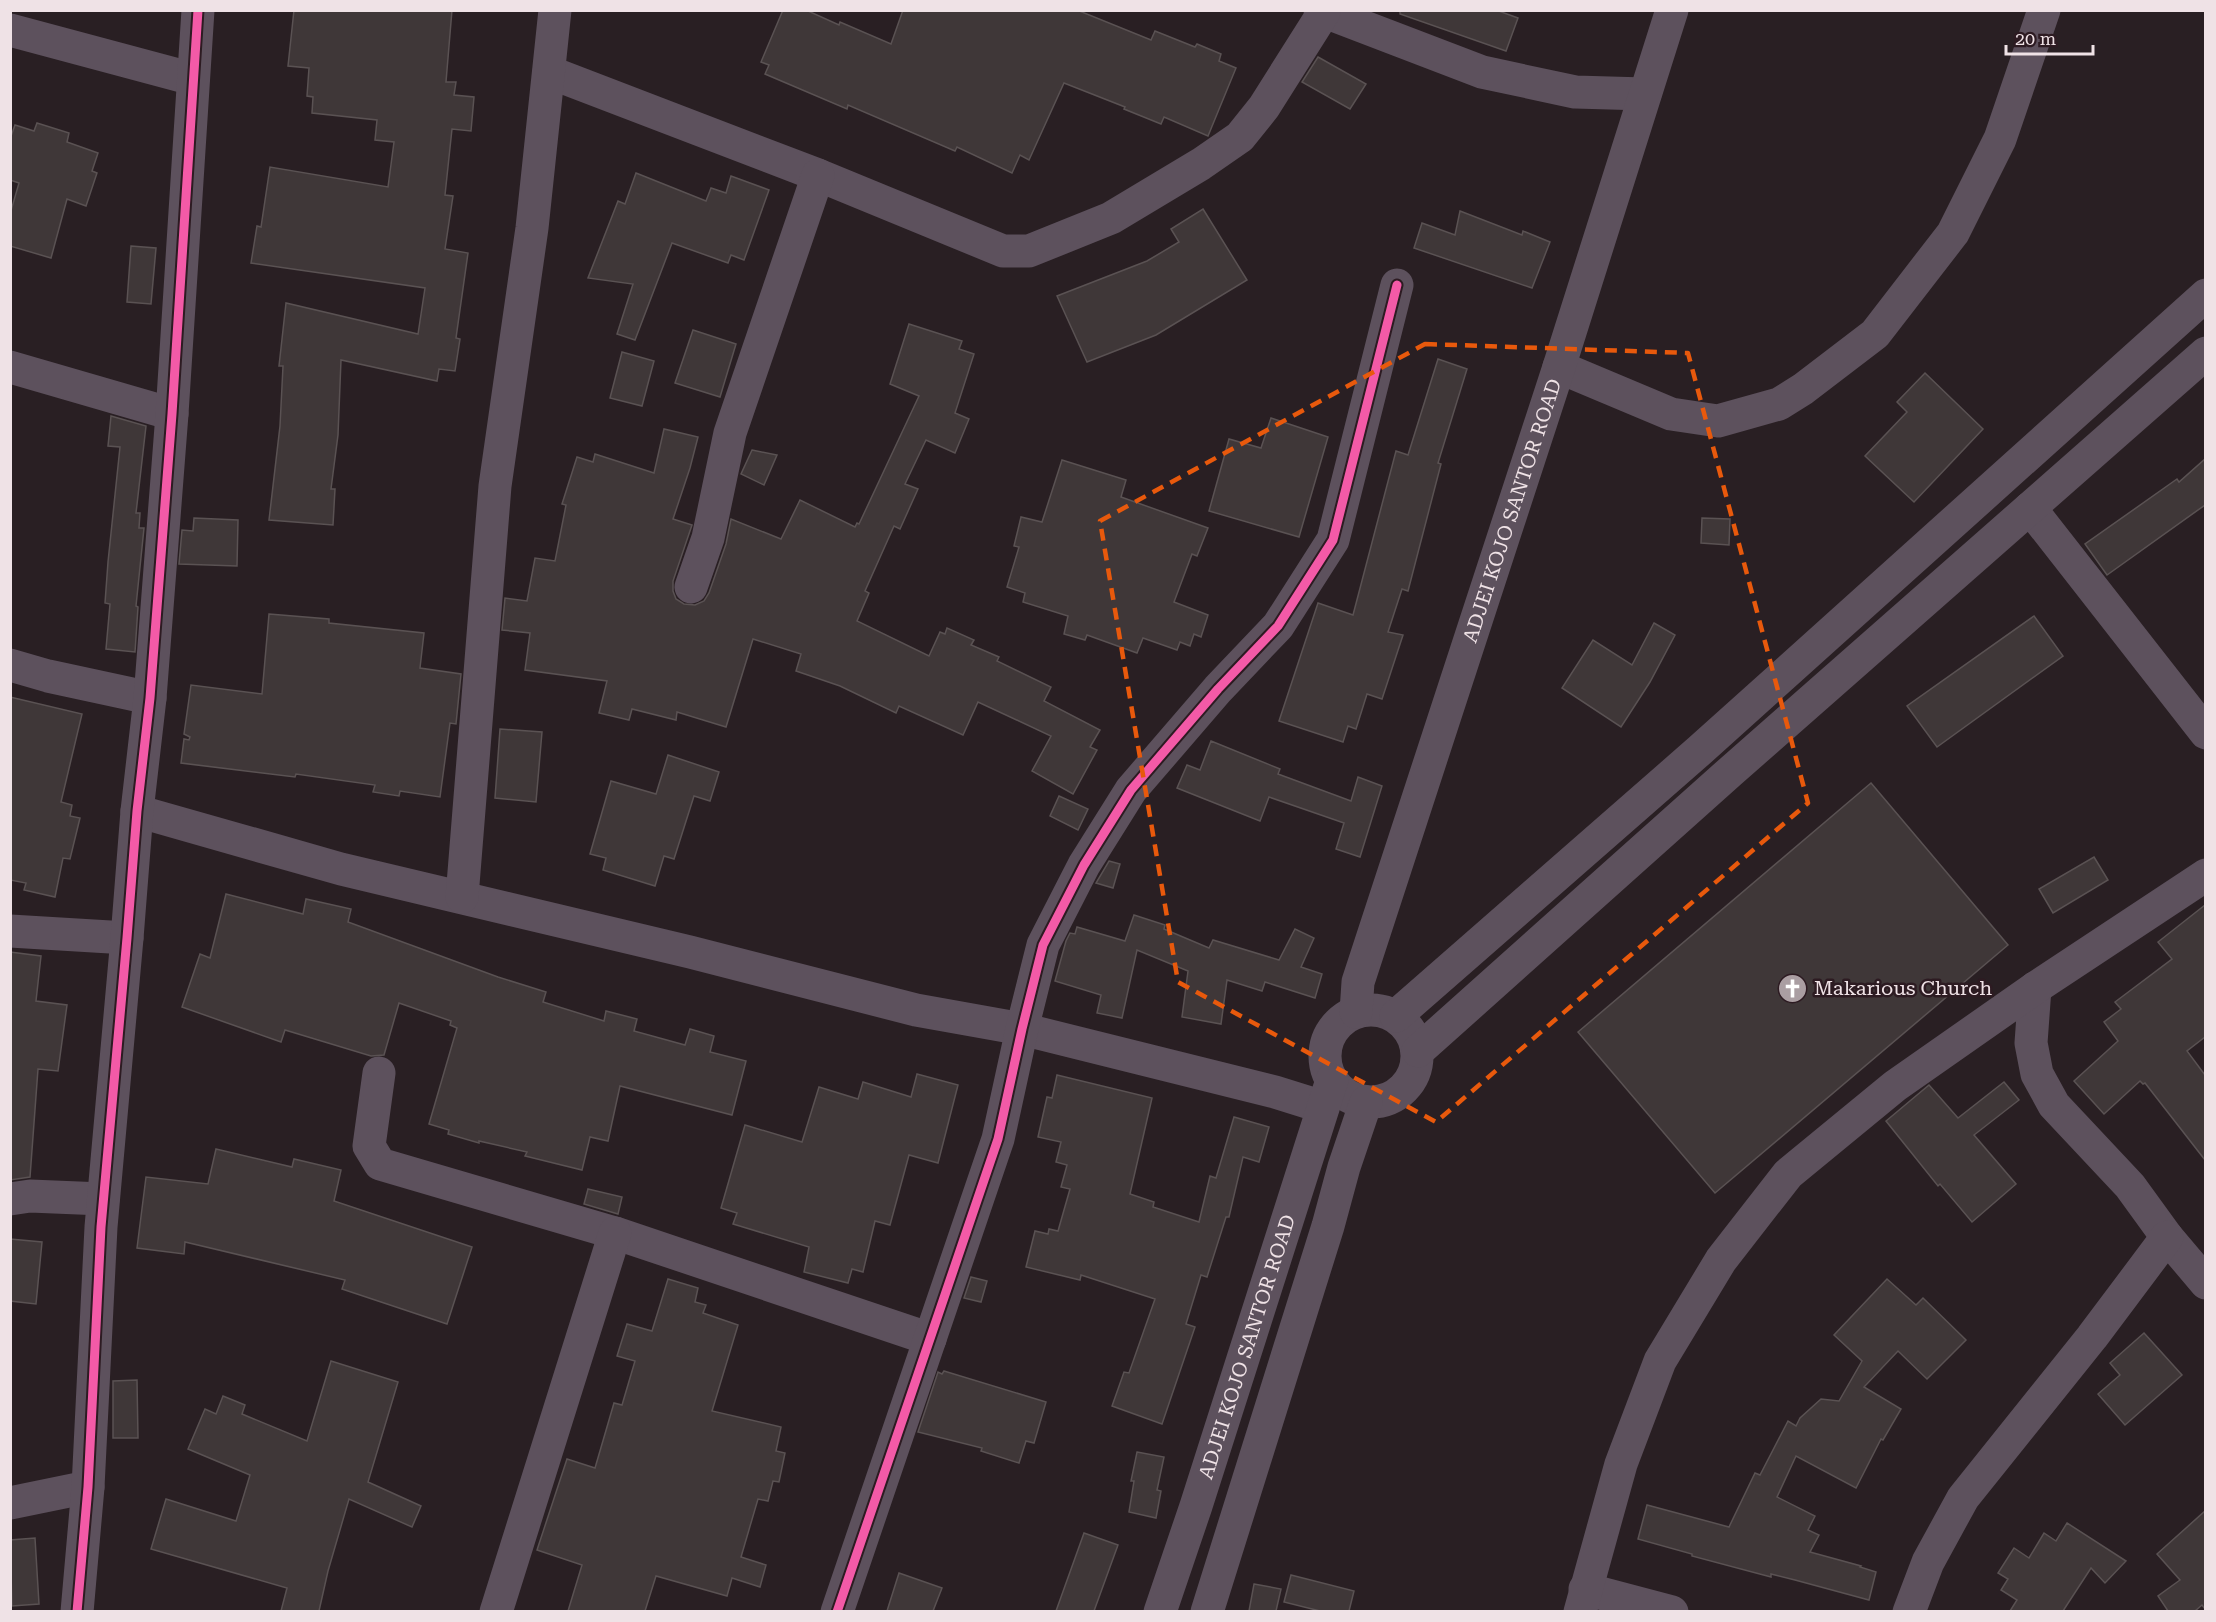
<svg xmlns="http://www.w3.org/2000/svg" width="2216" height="1622" font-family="'Roboto Serif',serif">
	<rect width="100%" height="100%" fill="#291f23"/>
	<g fill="#3f3738" stroke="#5a5253" stroke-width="1.5">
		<path d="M294 10H452L446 82H456L454 95 474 97 471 131 452 129 445 195 453 196 445 249 468 253 456 338 460 339 455 371 439 369 437 381 341 360 338 435 331 489H335L333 525 269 520 280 426 283 366H279L286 303 418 334 425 288 251 263 257 226 261 227 270 167 388 187 394 142 375 140 377 120 312 113 313 97 307 96 309 68 288 66Z"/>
		<path d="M783 10H806L839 25 840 22 891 44 903 10H1077L1151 40 1155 31 1195 47 1197 44 1221 54 1219 61 1236 68 1208 136 1164 117 1161 124 1124 109 1125 107 1064 83 1029 160 1020 155 1012 173 957 147 955 151 848 105 847 109 765 74 769 65 761 62Z"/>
		<path d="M1400 10H1496L1518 18 1506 51 1400 14Z"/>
		<path d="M1318 57 1366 84 1350 109 1302 82Z"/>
		<path d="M37 123 69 133 67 142 98 153 92 171 97 173 86 206 67 199 51 258 10 246V214L19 183 10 180V139L15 125 34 131Z"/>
		<path d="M636 173 706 201 711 188 726 193 731 176 769 190 744 260 731 255 728 263 672 243 635 340 617 334 633 284 588 278 618 201 625 204Z"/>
		<path d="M1203 209 1247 280 1156 335 1087 362 1057 296 1147 261 1179 242 1171 229Z"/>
		<path d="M1460 211 1522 235 1523 231 1550 242 1532 288 1414 248 1422 223 1455 235Z"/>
		<path d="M131 246 156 248 151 304 127 302Z"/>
		<path d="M909 324 962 341 959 349 974 354 955 413 969 419 955 453 926 440 905 484 918 489 900 529 894 526 865 591 869 593 857 621 929 656 940 632 945 634 947 628 974 640 971 645 999 657 997 661 1051 687 1044 701 1100 730 1090 747 1097 750 1073 794 1032 771 1051 736 978 702 963 735 899 706 896 713 840 686 796 671 801 654 753 639 726 727 677 712 676 720 632 709 629 720 599 713 607 681 525 670 530 633 502 630 505 598 527 601 535 558 555 561 566 505 562 504 577 457 593 462 595 454 654 473 664 429 698 437 690 468 673 519 692 525 673 581V591L676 599 684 604 695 605 704 601 709 593 726 544 731 519 781 539 800 500 855 527 857 523 859 524 919 396 890 384Z"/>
		<path d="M693 330 736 344 720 397 675 383Z"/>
		<path d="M622 352 654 361 642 406 610 398Z"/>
		<path d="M1438 359 1467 369 1438 463 1441 464 1408 591 1402 589 1388 632 1403 635 1382 699 1367 694 1356 729 1348 726 1343 742 1279 721 1318 603 1353 615 1396 451 1408 455Z"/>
		<path d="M1925 373 1983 429 1914 502 1865 456 1907 412 1897 402Z"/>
		<path d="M111 416 146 426 136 513H140L139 528H144L136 606 138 607 135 652 106 649 110 604 105 603 108 562 120 447 108 446Z"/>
		<path d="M1271 418 1328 437 1299 537 1209 511 1229 439 1261 448Z"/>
		<path d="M752 450 777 455 764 485 741 474Z"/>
		<path d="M2205 459V505L2107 575 2085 544 2177 479 2179 482Z"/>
		<path d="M1062 460 1126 480 1121 497 1208 528 1197 556 1192 554 1174 602 1208 615 1201 637 1194 634 1190 646 1180 642 1177 650 1143 638 1137 653 1087 635 1085 640 1064 634 1068 616 1023 602 1025 593 1007 587 1019 547 1014 546 1021 517 1042 522Z"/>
		<path d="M194 518 238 520 237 566 179 564 182 530 193 531Z"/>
		<path d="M1702 518 1730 519 1729 545 1701 543Z"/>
		<path d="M269 614 329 619V623L424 633 420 668 461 674 456 724 450 723 440 797 400 791 399 796 373 792 375 785 296 774 295 777 181 763 184 739 189 740 190 737 184 734 191 685 262 694Z"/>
		<path d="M2034 616 2063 656 1937 747 1907 706Z"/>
		<path d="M1654 623 1675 635 1650 682 1621 727 1562 688 1593 640 1632 665Z"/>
		<path d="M10 697 82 714 61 802 72 805 70 816 80 818 70 859 63 858 55 897 24 890 26 883 10 880Z"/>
		<path d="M500 729 542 732 536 802 495 798Z"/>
		<path d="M1211 741 1280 769 1278 774 1351 801 1358 777 1382 786 1360 857 1336 849 1344 823 1269 797 1260 821 1177 788 1187 765 1200 770Z"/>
		<path d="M668 755 719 772 710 801 694 796 674 859 664 856 655 886 603 870 606 858 590 854 611 781 656 794Z"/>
		<path d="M1871 783 2008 945 1715 1193 1578 1032Z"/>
		<path d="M1059 796 1088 809 1078 830 1050 816Z"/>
		<path d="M2094 857 2108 880 2053 913 2039 889Z"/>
		<path d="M1109 861 1120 864 1113 888 1096 883Z"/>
		<path d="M226 894 303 914 306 899 351 909 348 922 498 977 546 992 543 1002 604 1021 606 1011 637 1019 634 1031 685 1045 690 1029 714 1036 710 1052 746 1061 732 1115 620 1086 608 1141 590 1137 582 1170 525 1156 527 1152 479 1141V1143L448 1134 449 1130 429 1124 457 1028 450 1025 451 1021 399 1003 384 1055 371 1056 285 1030 281 1042 182 1007 200 954 210 958Z"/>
		<path d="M2205 905V1037L2187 1051 2205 1075V1160L2145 1083 2143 1084 2140 1081 2104 1114 2074 1081 2118 1041 2104 1022 2121 1009 2115 1002 2172 959 2158 942Z"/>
		<path d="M1134 915 1165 925 1164 929 1209 948 1213 940 1279 960 1295 929 1314 938 1301 967 1322 974 1315 998 1265 982 1262 991 1227 980 1221 1024 1182 1017 1188 971 1137 950 1122 1018 1097 1013 1101 995 1055 981 1066 941 1070 933 1075 934 1077 927 1125 941Z"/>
		<path d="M10 952 41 956 36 1001 67 1005 58 1071 38 1069 30 1177 10 1180Z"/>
		<path d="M917 1074 958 1085 938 1163 909 1155 890 1225 875 1221 863 1272 852 1269 848 1283 804 1272 809 1247 733 1224 737 1213 721 1208 745 1125 802 1142 819 1087 858 1099 863 1082 911 1097Z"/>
		<path d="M1057 1075 1152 1098 1130 1194 1154 1202 1153 1207 1199 1222 1210 1176 1216 1178 1234 1117 1269 1127 1259 1162 1243 1157 1229 1217H1226L1207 1277 1201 1275 1186 1324 1195 1327 1162 1424 1112 1406 1124 1372 1129 1373 1155 1299 1081 1275 1080 1280 1026 1267 1035 1231 1048 1234 1049 1229 1058 1231 1070 1189 1061 1187 1067 1165 1056 1162 1061 1142 1038 1137 1047 1097 1052 1098Z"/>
		<path d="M2004 1082 2019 1100 1974 1135 2016 1184 1972 1222 1940 1184 1938 1186 1886 1121 1929 1085 1958 1118Z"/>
		<path d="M216 1149 292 1167 294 1159 341 1170 334 1201 472 1247 447 1324 342 1289 345 1280 185 1242 184 1254 137 1248 146 1177 208 1184Z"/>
		<path d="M588 1189 622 1197 618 1214 584 1204Z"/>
		<path d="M10 1239 42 1242 36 1304 10 1301Z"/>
		<path d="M971 1277 987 1281 981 1302 964 1298Z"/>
		<path d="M668 1279 698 1288 695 1302 706 1305 703 1313 738 1325 712 1411 781 1427 776 1451 785 1453 779 1482 773 1481 768 1501 758 1499 741 1557 766 1565 760 1587 732 1578 727 1596 656 1576 645 1611H568L582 1565 537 1550 567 1459 595 1468 614 1403 622 1405 635 1361 617 1356 627 1324 652 1331Z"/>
		<path d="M1887 1279 1916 1305 1923 1298 1966 1340 1927 1379 1898 1351 1864 1387 1901 1409 1883 1440 1881 1439 1856 1488 1796 1456 1777 1497 1815 1516 1808 1530 1819 1535 1810 1552 1861 1566 1860 1567 1876 1572 1869 1600 1795 1580 1771 1574V1577L1692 1556V1554L1638 1539 1647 1505 1729 1527 1755 1473 1760 1475 1788 1421 1796 1426 1800 1418 1821 1399 1839 1401 1862 1361 1834 1335Z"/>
		<path d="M2144 1333 2182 1375 2125 1425 2098 1394 2120 1375 2110 1363Z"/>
		<path d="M331 1361 398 1382 368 1482 421 1506 412 1527 349 1499 328 1571 319 1611H281L287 1588 151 1549 166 1499 236 1521 250 1475 188 1449 205 1409 216 1414 223 1396 245 1405 242 1414 307 1441Z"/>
		<path d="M944 1371 1046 1402 1034 1443 1026 1441 1019 1463 981 1451 982 1448 918 1432 938 1372 942 1374Z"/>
		<path d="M137 1380 138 1438H113V1381Z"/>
		<path d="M1137 1452 1164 1457 1157 1490 1161 1491 1156 1518 1129 1512 1134 1481H1131Z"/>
		<path d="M2205 1511V1609L2202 1605 2195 1611H2168L2158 1596 2180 1580 2157 1554Z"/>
		<path d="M2067 1523 2126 1561 2105 1583 2091 1568 2063 1611H2010L2017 1600 2001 1590 2008 1579 1998 1573 2014 1548 2029 1558 2044 1533 2056 1541Z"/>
		<path d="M1084 1533 1118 1545 1094 1611H1056Z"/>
		<path d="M35 1538 39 1604 12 1606 10 1540Z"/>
		<path d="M899 1573 942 1588 933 1611H887Z"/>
		<path d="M1291 1575 1354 1591 1349 1611H1320L1284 1602Z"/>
		<path d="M1254 1584 1281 1589 1276 1611H1249Z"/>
	</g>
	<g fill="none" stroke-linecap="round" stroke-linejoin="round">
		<g stroke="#5d515d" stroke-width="33">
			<path d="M1320 10 1482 72 1575 92 1645 94"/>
			<path d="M10 30 193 79"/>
			<path d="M549 72 818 175 1003 251H1029L1111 218 1201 164 1240 137 1264 107 1324 12"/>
			<path d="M10 367 172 414"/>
			<path d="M1559 367 1671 414 1718 421 1779 404 1803 389 1875 334 1953 233 2000 139 2044 10"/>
			<path d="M2030 508 2206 733"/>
			<path d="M691 587 708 538 730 433 818 175"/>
			<path d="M10 665 48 676 150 698"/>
			<path d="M137 811 341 869 690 952 916 1010 1022 1029 1275 1092 1323 1107"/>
			<path d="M462 897 495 486 532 228 555 10"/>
			<path d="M10 931 127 938"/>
			<path d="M2035 988 2031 1043 2037 1074 2054 1105 2130 1186 2167 1237 2206 1283"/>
			<circle cx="1371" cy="1056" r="46"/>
			<path id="s1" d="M1356 1012 1358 982 1559 367 1672 10"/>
			<path d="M1396 1016 1700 750 2206 295"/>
			<path d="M1418 1051 1730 772 2206 353"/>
			<path d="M379 1073 369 1146 380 1164 615 1233 930 1339"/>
			<path d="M10 1199 30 1196 103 1199"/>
			<path d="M10 1503 88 1487"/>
			<path d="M1585 1589 1672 1612"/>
			<path d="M77 1612 88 1487 101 1227 127 938 137 811 150 698 172 414 198 10"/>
			<path d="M496 1612 615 1233"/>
			<path d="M837 1612 998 1139 1022 1029 1043 945 1084 865 1131 790 1218 689 1278 626 1333 540 1397 285"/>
			<path id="s2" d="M1160 1612 1196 1506 1332 1080"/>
			<path d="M1207 1612 1328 1226 1344 1167 1366 1102"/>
			<path d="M1580 1612 1621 1464 1660 1361 1721 1260 1788 1174 1895 1086 2035 988 2206 875"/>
			<path d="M1909 1612 1928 1562 1963 1498 2092 1337 2167 1237"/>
		</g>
		<defs>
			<g id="cycleway">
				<path d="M77 1612 88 1487 101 1227 127 938 137 811 150 698 172 414 198 10"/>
				<path d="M837 1612 998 1139 1022 1029 1043 945 1084 865 1131 790 1218 689 1278 626 1333 540 1397 285"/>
			</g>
		</defs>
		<use href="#cycleway" stroke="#2d1b22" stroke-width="13"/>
		<use href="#cycleway" stroke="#f35aa7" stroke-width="9"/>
	</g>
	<path fill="none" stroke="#e8590c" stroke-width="4.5" stroke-dasharray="12 8" stroke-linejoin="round" d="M1425 344 1688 353 1808 803 1436 1122 1178 982 1100 521Z"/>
	<defs>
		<symbol id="church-disc" viewBox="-11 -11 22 22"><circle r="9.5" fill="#aa9ea2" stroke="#2d1b22"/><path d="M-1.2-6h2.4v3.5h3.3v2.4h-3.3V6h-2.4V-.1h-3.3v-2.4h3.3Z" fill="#fff"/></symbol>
	</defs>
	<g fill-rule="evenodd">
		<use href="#church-disc" x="1776" y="972" width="33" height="33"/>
	</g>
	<g text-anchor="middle" stroke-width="5" stroke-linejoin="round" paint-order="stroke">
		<g font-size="20" fill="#efe2e6" stroke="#2d1b22">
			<text dy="7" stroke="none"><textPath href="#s1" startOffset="526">ADJEI KOJO SANTOR ROAD</textPath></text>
			<text dy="7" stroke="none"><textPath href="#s2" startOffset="279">ADJEI KOJO SANTOR ROAD</textPath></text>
		</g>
		<g font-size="20" fill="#efe2e6" stroke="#2d1b22" text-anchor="start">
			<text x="1814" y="995">Makarious Church</text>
		</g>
	</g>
	<rect width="2216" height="1622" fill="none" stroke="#efe2e6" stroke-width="24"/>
	<path d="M2006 45v9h87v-9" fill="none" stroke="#efe2e6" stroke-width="3"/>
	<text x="2015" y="45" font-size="18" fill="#efe2e6" stroke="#2d1b22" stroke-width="4.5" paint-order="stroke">20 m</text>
</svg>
